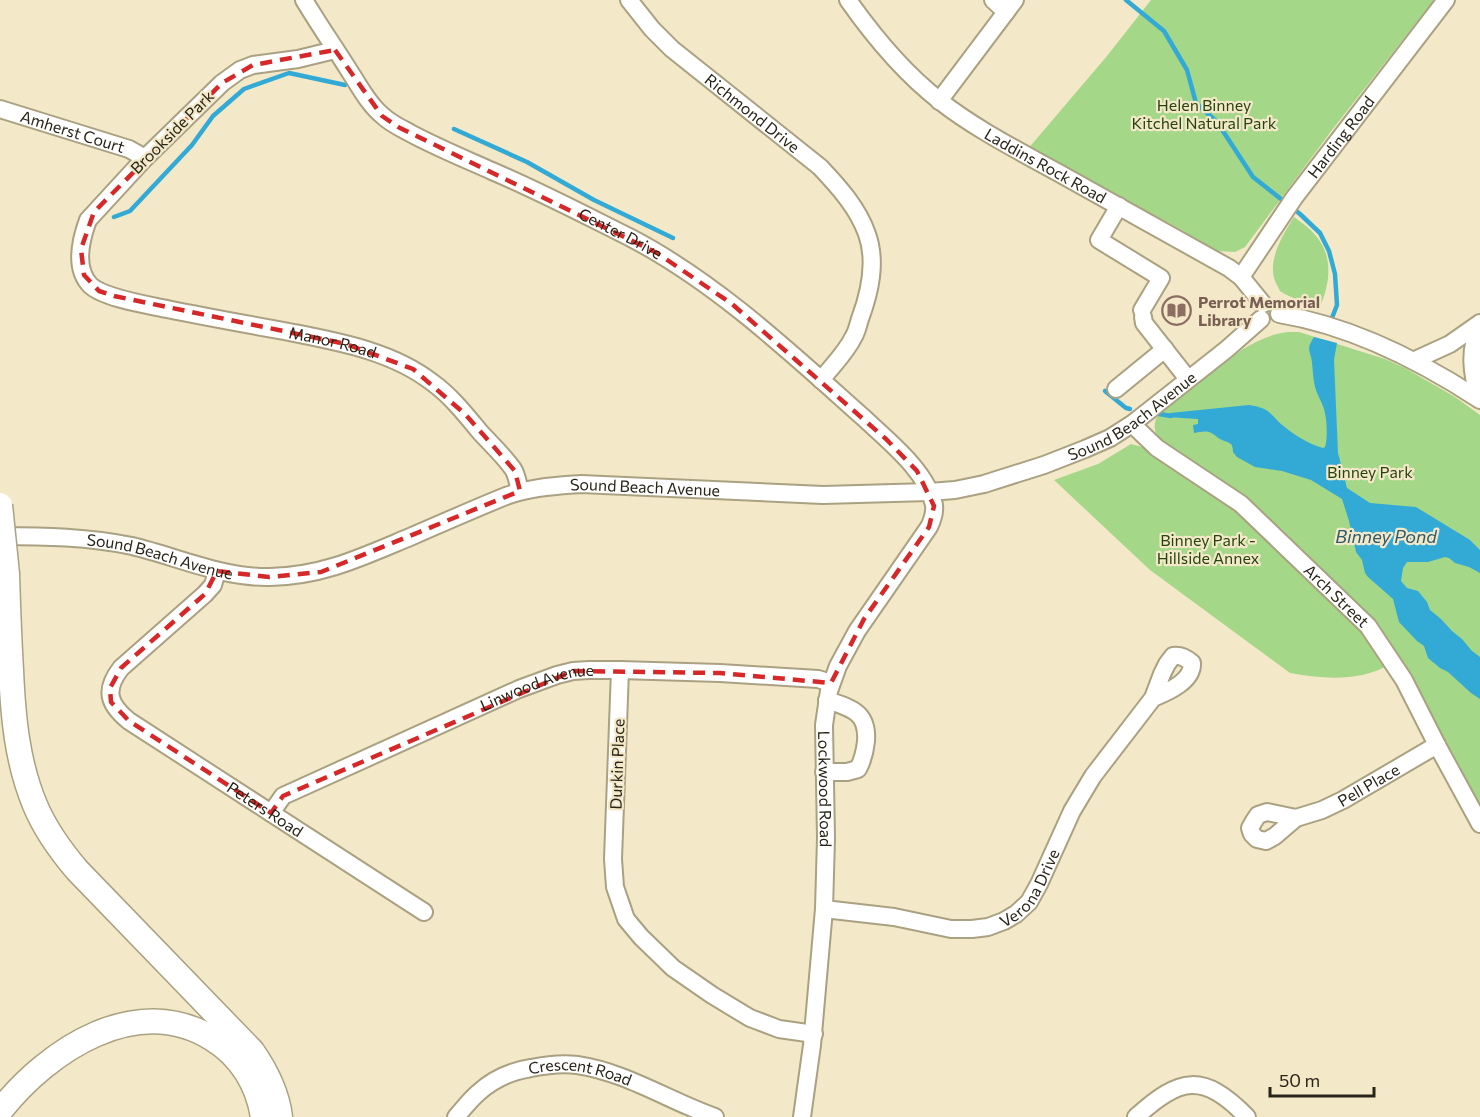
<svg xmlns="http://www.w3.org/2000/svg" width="1480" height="1117" font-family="Commissioner,sans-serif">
	<rect width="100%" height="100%" fill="#f3e8c8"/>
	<g fill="#a4d788">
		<path d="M1151 0H1434L1332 130 1245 247 1235 252 1218 251 1169 223 1109 194 1027 150 1107 56Z"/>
		<path d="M1294 217C1302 223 1310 228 1316 236 1334 257 1330 285 1319 309 1311 305 1286 296 1280 291 1279 290 1279 288 1278 287 1264 265 1282 236 1294 217Z"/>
		<path d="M1289 332H1299L1385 359 1405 368 1455 397 1480 415V807L1394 655 1242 497 1162 440C1152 432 1153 422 1160 412L1243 349C1257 341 1273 333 1289 332Z"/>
		<path d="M1131 444 1142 447 1189 474 1237 507 1334 598 1390 664C1361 682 1322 679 1290 673L1150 570 1054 480 1098 464Z"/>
	</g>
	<path fill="#33aad5" d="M1314 337 1337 343 1334 360 1338 453 1347 488 1370 503 1416 507 1470 540 1480 550V573L1469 567 1455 563 1449 558 1445 557 1428 562H1407L1403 568 1401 581 1407 588 1418 591 1427 602 1430 610 1441 619 1452 631 1462 639 1472 651 1480 657V699L1471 693 1448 672 1440 668 1428 658 1424 646 1417 641 1399 622 1393 599 1368 577 1365 573 1362 560 1356 552 1349 521 1342 499 1311 480 1282 471 1255 467 1237 457 1233 452C1233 442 1229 443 1222 440 1216 437 1218 437 1213 434 1207 430 1201 432 1194 433L1193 425 1198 424V419L1166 417 1170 413 1249 405C1256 406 1266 408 1271 414 1275 417 1277 421 1281 424 1293 434 1308 444 1323 448L1325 447C1328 437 1327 420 1324 409 1322 402 1317 395 1315 387 1313 379 1313 371 1312 363 1311 350 1305 351 1314 337Z"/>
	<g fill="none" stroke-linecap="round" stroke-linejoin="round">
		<g stroke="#33aad5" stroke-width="4.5">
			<path d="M1126 0 1164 31 1187 70 1196 103 1217 122 1253 177 1300 214 1320 233 1329 251 1335 274 1337 305 1330 323"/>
			<path d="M454 129 527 162 594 200 673 238"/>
			<path d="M114 217 130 211 192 145 213 116 244 89 289 73 345 85"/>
			<path d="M1105 391 1126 408 1130 409"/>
			<path d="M1159 414 1171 416"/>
		</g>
		<defs>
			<g id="minor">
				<path id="s1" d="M304 0C319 25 335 48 350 72 360 87 369 105 383 116 390 123 401 128 410 133 436 147 465 159 492 171 539 191 585 215 631 238 717 283 792 354 864 418 888 441 927 471 934 505 935 513 932 521 929 527L857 631 838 666 829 691 824 725 826 838 824 909 812 1045 802 1117"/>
				<path id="s2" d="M629 0 652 29 672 49 820 167C838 186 858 208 867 234 877 262 870 292 860 319 858 325 857 331 854 336 846 353 832 366 821 380"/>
				<path id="s3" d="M848 0C874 37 904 73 940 101 974 128 1019 151 1057 172 1114 204 1172 236 1229 268L1241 277 1263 304"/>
				<path d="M993 0 1006 12"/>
				<path id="s4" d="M335 50 298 59 253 65 240 70 222 83 145 158 88 220C81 239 74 268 90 285 103 298 148 305 167 309 206 317 245 324 284 331 334 341 391 350 433 383 451 396 466 415 480 432 491 444 504 456 513 469 517 475 518 484 520 491"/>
				<path d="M939 101 1015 0"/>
				<path id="s5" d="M0 109 129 149 145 158"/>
				<path d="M1119 206 1099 240 1161 278 1142 310"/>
				<path id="s6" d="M1241 277 1294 198 1446 0"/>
				<path d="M1279 314C1352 326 1419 360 1480 400"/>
				<path d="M1143 317 1144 323 1188 379"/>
				<path d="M1415 360 1450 344 1480 323"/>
				<path d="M1116 389 1165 349"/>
				<path d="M1479 399C1472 374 1468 350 1480 326"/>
				<path id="s7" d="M1132 424 1157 448 1241 504 1368 626 1404 680 1437 745 1480 824"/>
				<path id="s8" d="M0 536C44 536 89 537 132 546 178 557 222 578 270 577 323 576 362 557 410 537 442 523 474 509 506 496 531 487 555 486 581 484L823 495 929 492 955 490 984 484 1044 465 1085 449 1110 438 1132 424 1227 349 1261 319"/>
				<path id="s9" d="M217 571 213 585 205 594 121 668C104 690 108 704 129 721 228 784 325 849 424 912"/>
				<path d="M620 670 613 859 615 887 626 919 641 937 673 968 712 995 750 1018 779 1029 814 1034"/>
				<path d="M824 772H847L858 769C863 760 865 751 866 741 868 712 851 708 827 700"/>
				<path id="s10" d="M271 813 283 796 519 689 557 675 573 671 589 670H620L720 673 818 679 831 683"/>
				<path id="s11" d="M1296 818 1267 812 1258 815 1254 821 1250 828 1252 834 1257 839 1266 841 1275 836 1296 818 1322 810 1343 800 1437 745"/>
				<path id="s12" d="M824 909 894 917 951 929H972L988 927 1004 921 1016 914 1029 902 1039 884 1072 811 1093 776 1153 698 1162 674 1167 664 1173 656C1181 655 1186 658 1192 663 1193 681 1168 692 1153 698"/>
				<path id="s13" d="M456 1117C463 1109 470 1100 478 1093 493 1079 512 1071 531 1068 546 1065 563 1063 577 1065 626 1072 669 1101 715 1117"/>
				<path d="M1136 1117C1180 1077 1203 1072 1247 1117"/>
			</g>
			<g id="highway">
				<path d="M7 574C8 606 9 638 11 670 13 716 17 762 35 805 45 829 60 850 77 870L252 1051C266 1071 277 1092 280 1117"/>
				<path d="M0 1111C48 1050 137 991 213 1039 241 1056 258 1085 263 1117"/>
			</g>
		</defs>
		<use href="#minor" stroke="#aaa182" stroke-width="20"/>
		<use href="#highway" stroke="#aaa182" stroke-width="27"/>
		<use href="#minor" stroke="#fff" stroke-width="16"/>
		<use href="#highway" stroke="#fff" stroke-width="24"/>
		<defs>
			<path id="highway-bridge" d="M0 505 7 574"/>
		</defs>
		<use href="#highway-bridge" stroke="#aaa182" stroke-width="27" stroke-linecap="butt"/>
		<use href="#highway-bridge" stroke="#fff" stroke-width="24"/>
	</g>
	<path fill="none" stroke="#d62828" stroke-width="4.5" stroke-dasharray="12 8" stroke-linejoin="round" d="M335 50 382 116 400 128 657 253 732 304 886 439 917 471 934 506 929 527 864 619 831 683 720 673 573 671 283 796 271 813 129 721 111 702 110 688 121 668 205 594 217 571 269 577 321 572 520 491 515 471 465 414 413 369 346 344 114 296 99 291 84 275 81 249 94 212 222 83 253 65Z"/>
	<defs>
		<symbol id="library-ring" viewBox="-11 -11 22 22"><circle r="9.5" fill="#f3e8c8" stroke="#8d6e63" stroke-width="1.5"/><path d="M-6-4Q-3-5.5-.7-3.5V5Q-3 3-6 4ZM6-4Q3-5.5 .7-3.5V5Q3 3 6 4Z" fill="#8d6e63"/></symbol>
	</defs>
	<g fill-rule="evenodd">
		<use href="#library-ring" x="1160" y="294" width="33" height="33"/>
	</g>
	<g text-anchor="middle" stroke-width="4.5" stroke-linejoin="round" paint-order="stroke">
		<g font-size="16" fill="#25450e" stroke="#f3e8c8">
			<text x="1204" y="111">Helen Binney<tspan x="1204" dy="18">Kitchel Natural Park</tspan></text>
			<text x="1370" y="478">Binney Park</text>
			<text x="1208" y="546">Binney Park -<tspan x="1208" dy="18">Hillside Annex</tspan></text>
		</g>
		<g font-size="16" fill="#282418" stroke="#f3e8c8">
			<text dy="6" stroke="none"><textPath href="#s2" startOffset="168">Richmond Drive</textPath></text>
			<text dy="6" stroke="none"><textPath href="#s5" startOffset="76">Amherst Court</textPath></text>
			<text transform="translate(172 132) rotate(-45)" y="6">Brookside Park</text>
			<text dy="6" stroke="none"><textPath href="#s6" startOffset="172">Harding Road</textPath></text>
			<text dy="6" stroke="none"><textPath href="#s3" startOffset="261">Laddins Rock Road</textPath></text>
			<text dy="6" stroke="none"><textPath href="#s1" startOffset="406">Center Drive</textPath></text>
			<text dy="6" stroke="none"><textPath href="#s4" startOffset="630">Manor Road</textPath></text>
			<text dy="6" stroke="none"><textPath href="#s8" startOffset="1170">Sound Beach Avenue</textPath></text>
			<text dy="6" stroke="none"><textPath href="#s8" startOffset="666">Sound Beach Avenue</textPath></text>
			<text dy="6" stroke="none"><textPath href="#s8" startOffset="162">Sound Beach Avenue</textPath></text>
			<text dy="6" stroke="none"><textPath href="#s7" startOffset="268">Arch Street</textPath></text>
			<text dy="6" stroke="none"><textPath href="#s10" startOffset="298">Linwood Avenue</textPath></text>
			<text transform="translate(617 764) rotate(-88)" y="6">Durkin Place</text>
			<text dy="6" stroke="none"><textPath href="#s11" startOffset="195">Pell Place</textPath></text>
			<text dy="6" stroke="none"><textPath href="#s1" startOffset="1140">Lockwood Road</textPath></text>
			<text dy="6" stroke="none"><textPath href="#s9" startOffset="363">Peters Road</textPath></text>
			<text dy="6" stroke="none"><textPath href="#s12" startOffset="226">Verona Drive</textPath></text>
			<text dy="6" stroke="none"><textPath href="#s13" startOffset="142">Crescent Road</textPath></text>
		</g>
		<g font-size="16" font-weight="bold" fill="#785e54" stroke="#f3e8c8" text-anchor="start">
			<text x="1198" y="308">Perrot Memorial<tspan x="1198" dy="18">Library</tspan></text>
		</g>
		<g font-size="18" font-style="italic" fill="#2b5a6d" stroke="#f3e8c8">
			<text x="1386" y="543">Binney Pond</text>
		</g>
	</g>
	<path d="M1270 1087v9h104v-9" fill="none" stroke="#282418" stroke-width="3"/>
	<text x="1279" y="1087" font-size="18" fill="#282418" stroke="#f3e8c8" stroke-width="4.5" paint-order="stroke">50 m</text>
</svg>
